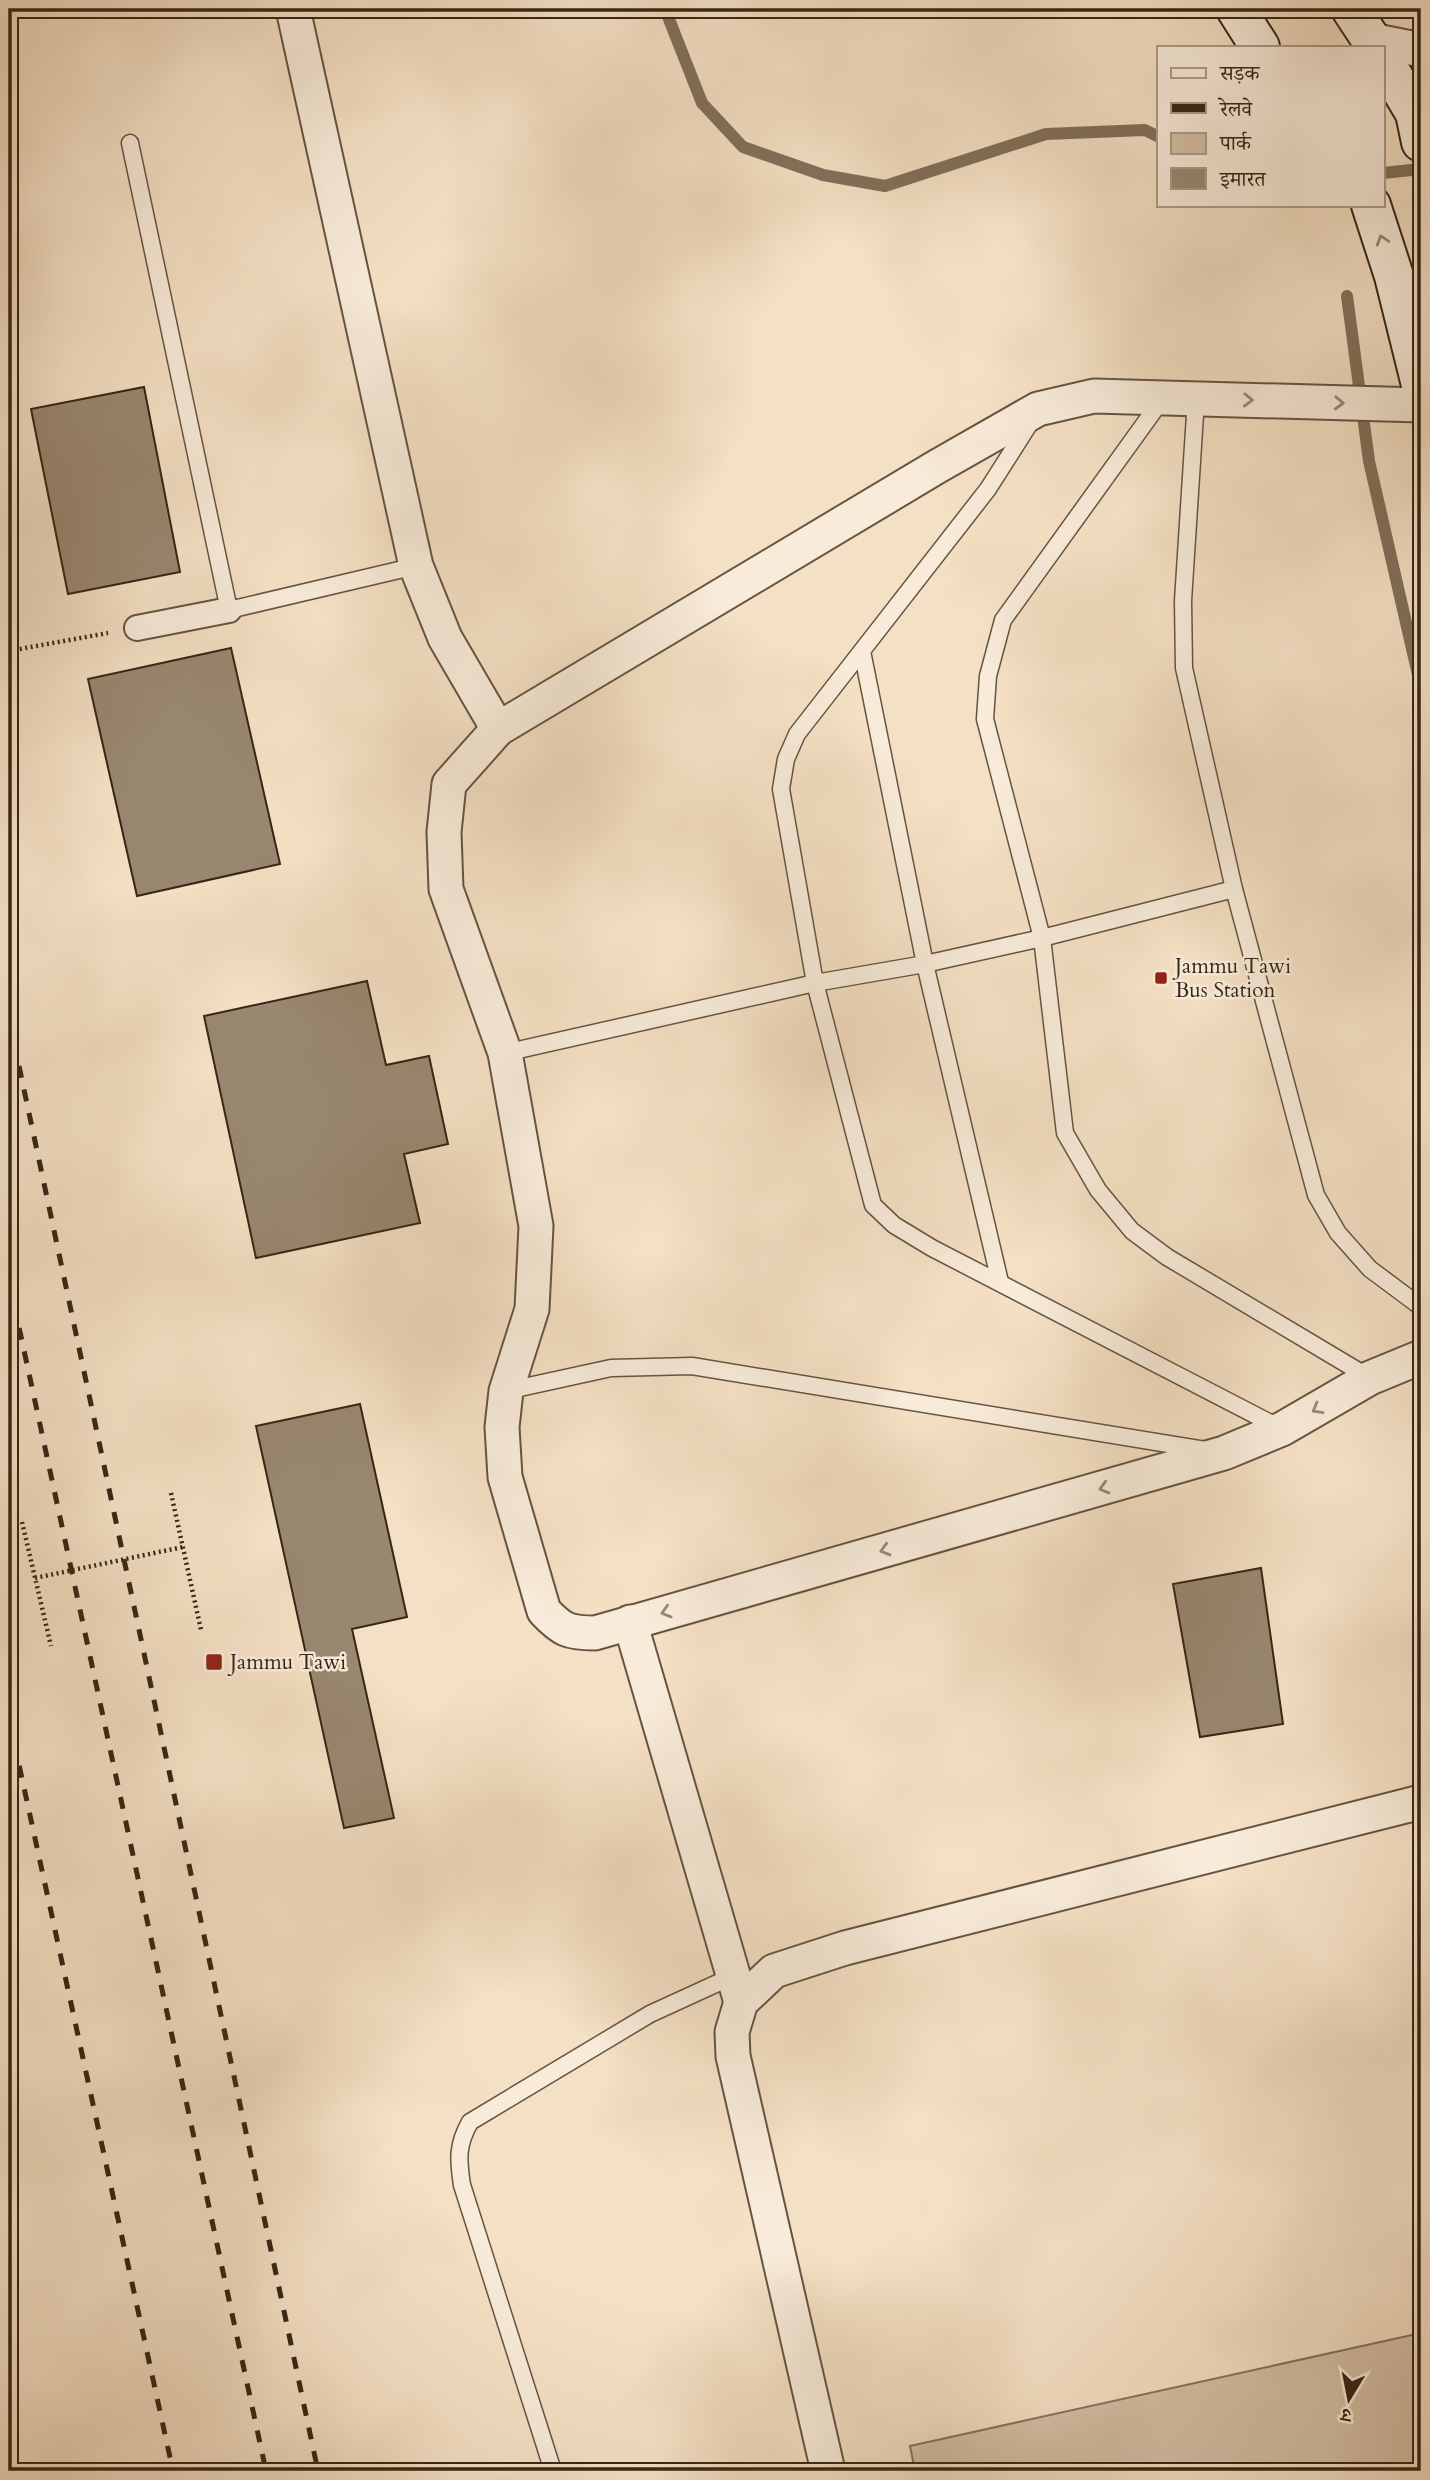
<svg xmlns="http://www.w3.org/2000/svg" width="1430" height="2480" font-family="Cardo,'Noto Serif Devanagari',serif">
	<rect width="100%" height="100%" fill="#f4e0c4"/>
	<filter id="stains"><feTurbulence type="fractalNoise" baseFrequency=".00286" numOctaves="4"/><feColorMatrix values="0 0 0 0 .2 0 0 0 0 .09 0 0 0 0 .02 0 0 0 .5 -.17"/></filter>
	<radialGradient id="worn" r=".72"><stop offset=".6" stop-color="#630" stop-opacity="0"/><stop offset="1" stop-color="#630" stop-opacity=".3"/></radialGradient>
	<path fill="#d4c0a6" stroke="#85735e" stroke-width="2" d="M1421 2333V2471H915L910 2446Z"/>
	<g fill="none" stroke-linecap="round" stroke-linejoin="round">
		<g stroke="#81705a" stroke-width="12">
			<path d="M665 9 702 103 743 147 823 175 885 186 1046 134 1145 130 1159 137"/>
			<path d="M1383 173 1421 169"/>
			<path d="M1347 296 1369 461 1421 688"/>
		</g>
	</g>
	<g fill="#998770" stroke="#362615" stroke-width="2">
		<path d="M144 387 180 572 68 594 31 409Z"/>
		<path d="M231 648 280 864 137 896 88 679Z"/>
		<path d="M367 981 386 1065 429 1056 448 1144 404 1154 420 1223 256 1258 204 1016Z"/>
		<path d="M360 1404 407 1617 352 1629 394 1818 344 1828 256 1426Z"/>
		<path d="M1261 1568 1283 1724 1200 1737 1173 1584Z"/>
	</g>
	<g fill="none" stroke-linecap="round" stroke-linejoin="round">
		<defs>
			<g id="service">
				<path d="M130 143 229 610 416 566"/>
				<path d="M1163 398 1003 620 988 676 985 719 1042 938 1065 1133 1098 1190 1132 1231 1167 1257 1370 1378"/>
				<path d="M1196 399 1183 601 1184 668 1234 889 1316 1195 1338 1233 1370 1269 1421 1307"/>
				<path d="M1030 423 988 489 797 734 786 759 781 789 815 983 873 1205 894 1225 932 1248 1280 1428"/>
				<path d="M862 651 925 964 1000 1282"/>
				<path d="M505 1053 815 983 925 964 1042 938 1234 889"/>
				<path d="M506 1391 611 1368 692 1366 1205 1450"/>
				<path d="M553 2471 462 2185C458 2159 457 2145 470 2122L650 2014 733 1976"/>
			</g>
			<path id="pedestrian" d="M137 628 229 610"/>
			<g id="minor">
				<path d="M293 9 416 566 445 638 498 729"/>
				<path d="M1371 40 1421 50"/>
				<path d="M1421 405 1094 396 1038 409 938 466 498 729 449 784 444 832 446 889 505 1053 536 1226 532 1309 506 1391 502 1427 505 1477 544 1611C562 1630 568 1633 595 1633L1224 1453 1282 1429 1370 1378 1421 1357"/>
				<path d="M630 1622 741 2002"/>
				<path d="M828 2471 733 2056 732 2032 741 2002 774 1971 845 1948 1421 1802"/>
			</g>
			<g id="secondary">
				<path d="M1236 9 1260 47"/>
				<path d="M1351 9 1376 47"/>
				<path d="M1383 59 1415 113 1421 142"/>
				<path d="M1371 205 1394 276 1421 385"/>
			</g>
		</defs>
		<use href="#service" stroke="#665441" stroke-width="19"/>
		<use href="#pedestrian" stroke="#665441" stroke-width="28"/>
		<use href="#minor" stroke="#665441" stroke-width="37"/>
		<use href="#secondary" stroke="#362615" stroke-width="42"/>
		<g stroke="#362615" stroke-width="4.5" stroke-dasharray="2 3.5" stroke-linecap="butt">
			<path d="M9 651 108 633"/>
			<path d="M9 741 13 763"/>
			<path d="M171 1493 201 1630"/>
			<path d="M22 1522 51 1646"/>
		</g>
		<use href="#service" stroke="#f8ebd9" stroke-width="16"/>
		<use href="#pedestrian" stroke="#f8ebd9" stroke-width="24"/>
		<use href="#minor" stroke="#f8ebd9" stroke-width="33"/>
		<use href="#secondary" stroke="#f8ebd9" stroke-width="38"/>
		<g stroke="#362615" stroke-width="5" stroke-dasharray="12 12" stroke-linecap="butt">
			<path d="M9 1019 318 2471"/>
			<path d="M9 1281 266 2471"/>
			<path d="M9 1719 173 2471"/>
		</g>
		<path stroke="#362615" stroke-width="4.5" stroke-dasharray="2 3.5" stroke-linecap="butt" d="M35 1578 183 1547"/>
	</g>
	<defs><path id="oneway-chevron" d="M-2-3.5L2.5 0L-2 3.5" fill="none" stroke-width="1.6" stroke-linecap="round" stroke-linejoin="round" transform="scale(1.75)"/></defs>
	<g stroke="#978877">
		<use href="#oneway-chevron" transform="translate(1382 240) rotate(-108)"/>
		<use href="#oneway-chevron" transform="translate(1248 400) rotate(2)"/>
		<use href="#oneway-chevron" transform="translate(1339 403) rotate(2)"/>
		<use href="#oneway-chevron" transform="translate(1317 1409) rotate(150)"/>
		<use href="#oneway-chevron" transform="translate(1104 1488) rotate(164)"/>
		<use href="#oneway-chevron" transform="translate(885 1550) rotate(164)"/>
		<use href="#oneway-chevron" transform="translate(666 1612) rotate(164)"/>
	</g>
	<g fill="#8f2418" stroke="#f8ebd9" stroke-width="2.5">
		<rect x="1154" y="971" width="14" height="14" rx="3.5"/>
		<rect x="205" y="1653" width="18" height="18" rx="3.5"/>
	</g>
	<g text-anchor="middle" stroke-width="5" stroke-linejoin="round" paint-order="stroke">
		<g font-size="21" fill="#362615" stroke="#f8ebd9" text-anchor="start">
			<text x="1175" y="973">Jammu Tawi<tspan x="1175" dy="24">Bus Station</tspan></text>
			<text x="230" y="1669">Jammu Tawi</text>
		</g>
	</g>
	<rect width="1430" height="2480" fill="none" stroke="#f4e0c4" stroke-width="35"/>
	<rect x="10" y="10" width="1409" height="2459" fill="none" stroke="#362615" stroke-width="3.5"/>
	<rect x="18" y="18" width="1395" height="2445" fill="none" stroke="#362615" stroke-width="2"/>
	<rect x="1157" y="46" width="228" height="161" fill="#f8ebd9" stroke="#aa9c8b" stroke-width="2"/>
	<rect x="1171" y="68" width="35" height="10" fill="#f8ebd9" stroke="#aa9c8b" stroke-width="2"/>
	<text x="1220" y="80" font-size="21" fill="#362615">सड़क</text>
	<rect x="1171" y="103" width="35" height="10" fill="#362615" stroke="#aa9c8b" stroke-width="2"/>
	<text x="1220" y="116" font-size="21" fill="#362615">रेलवे</text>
	<rect x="1171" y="133" width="35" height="21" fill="#d4c0a6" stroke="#aa9c8b" stroke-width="2"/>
	<text x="1220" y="150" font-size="21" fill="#362615">पार्क</text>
	<rect x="1171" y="168" width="35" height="21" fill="#998770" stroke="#aa9c8b" stroke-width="2"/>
	<text x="1220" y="186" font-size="21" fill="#362615">इमारत</text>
	<g transform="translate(1349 2399) rotate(190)" stroke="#f8ebd9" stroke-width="5" paint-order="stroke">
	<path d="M0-5L12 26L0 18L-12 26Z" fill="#362615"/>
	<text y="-10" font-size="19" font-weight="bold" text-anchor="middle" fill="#362615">उ</text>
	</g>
	<rect width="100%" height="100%" filter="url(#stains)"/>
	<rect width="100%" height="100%" fill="url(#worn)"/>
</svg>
